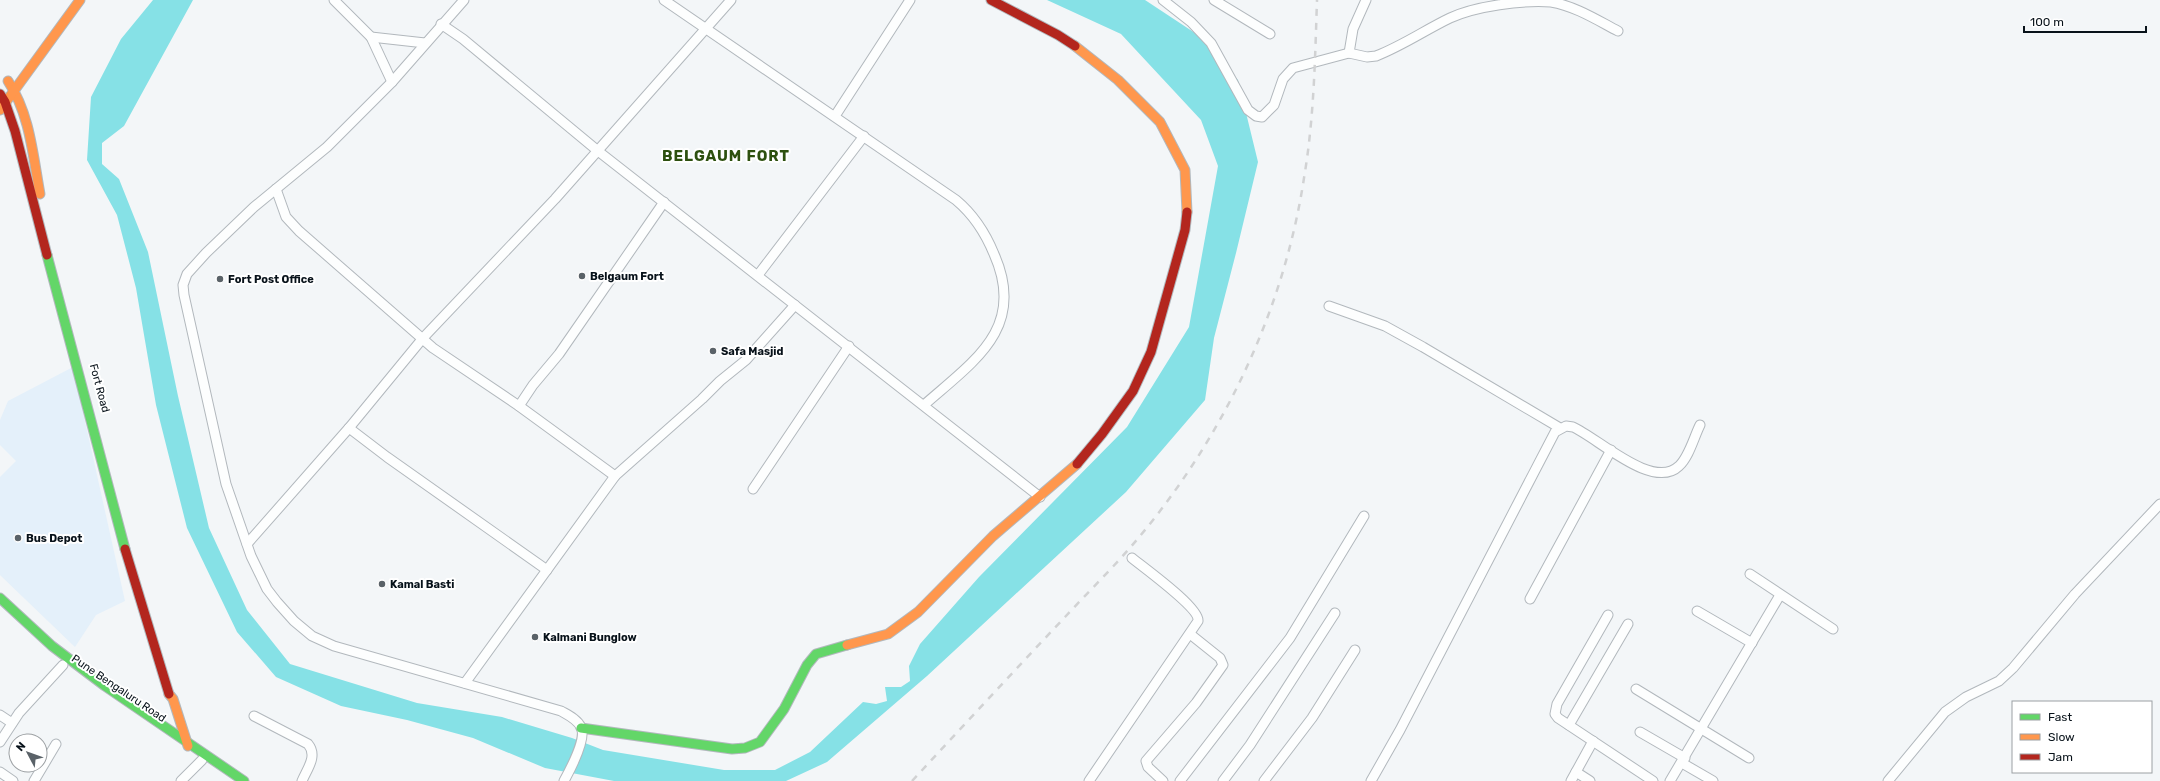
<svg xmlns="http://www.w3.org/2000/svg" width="2160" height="781" font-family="Rubik,sans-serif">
	<rect width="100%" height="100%" fill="#f3f6f8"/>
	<path fill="#e4f0fa" d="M73 367 125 601 96 615 75 647 0 575V477L16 461 0 445V420L8 401Z"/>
	<path fill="#86e1e6" d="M153 0H193L124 126 102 143V164L119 179 148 252 178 396 209 528 247 610 290 664 417 703 502 717 572 738 603 750 724 770H775L810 752 863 702 876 704 887 701 885 687H901L910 681 909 666 920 644 979 577 1127 427 1189 327 1218 166 1201 120 1121 34 1047 0H1145L1195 33 1238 80 1258 162 1236 253 1214 338 1205 400 1126 492 927 676 827 762 786 781H614L545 768 473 738 407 720 341 706 276 677 237 632 187 528 156 405 136 288 117 215 87 160 91 97 121 39Z"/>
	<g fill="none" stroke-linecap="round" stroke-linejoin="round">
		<defs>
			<g id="street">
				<path d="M334 0 371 37 392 82"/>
				<path d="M464 0 392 82 327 147 254 207 206 253 187 274 183 285 184 295 226 484 251 556 267 589 277 602 294 621 312 636 334 646 561 711C568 715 577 719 581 727 587 738 570 770 564 781"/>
				<path d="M664 0 956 200C974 215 985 232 994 254 1027 328 974 361 924 405"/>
				<path d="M1163 0 1191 22 1211 43 1248 110 1256 116 1262 117 1274 105 1283 79 1293 68 1349 53 1367 57 1376 56C1402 46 1425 30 1450 18 1476 6 1522 0 1551 2 1575 6 1597 20 1618 31"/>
				<path d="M1214 0 1270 34"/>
				<path d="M441 24 463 39 598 151 1040 497"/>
				<path d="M371 37 425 43"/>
				<path d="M1349 53 1353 29 1366 0"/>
				<path d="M835 116 910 0"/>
				<path d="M276 189 286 217 299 231 433 348 519 406 615 476"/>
				<path d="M758 275 864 136"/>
				<path d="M1329 306 1385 326 1423 347 1560 428"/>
				<path d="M519 406 533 385 559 354 664 202"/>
				<path d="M349 428 387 457 547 570"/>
				<path d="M753 489 849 346"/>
				<path d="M247 544 349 428 423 338 555 199 731 0"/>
				<path d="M1750 574 1833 629"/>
				<path d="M1530 599 1611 450"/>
				<path d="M1697 611 1752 643"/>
				<path d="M1608 615 1557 704 1555 714 1558 718 1653 781"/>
				<path d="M465 683 615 476 702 399 720 381 746 360 795 305"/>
				<path d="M1636 689 1749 758"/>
				<path d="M0 715 12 723"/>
				<path d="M254 716 308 744C318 756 307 769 302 781"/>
				<path d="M1569 725 1628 624"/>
				<path d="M1640 732 1685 758"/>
				<path d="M0 742 19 713 63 665"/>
				<path d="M1682 763 1713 781"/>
				<path d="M0 772 13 781"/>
				<path d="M1576 772 1590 781"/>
				<path d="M34 781 56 744"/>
				<path d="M181 781 202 760"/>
				<path d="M1089 781 1198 621C1200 608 1144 568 1132 558"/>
				<path d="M1163 781 1148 767 1146 761 1196 703 1223 665 1220 658 1190 634"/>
				<path d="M1180 781 1290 638 1364 516"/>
				<path d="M1223 781 1250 745 1335 613"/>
				<path d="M1264 781 1312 718 1355 650"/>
				<path d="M1371 781 1400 730 1555 432 1566 426 1573 427C1598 438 1653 491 1679 466 1689 457 1694 437 1700 425"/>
				<path d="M1571 781 1593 741"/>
				<path d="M1670 781 1780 595"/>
				<path d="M1888 781 1945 712 1966 697 1999 681 2013 668 2075 594 2160 504"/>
			</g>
			<g id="fast">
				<path d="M47 255 125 549"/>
				<path d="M0 598 52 646 105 686 244 781"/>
				<path d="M581 728 732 749 745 748 760 742 784 709 807 665 816 654 847 645"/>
			</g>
			<g id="slow">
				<path d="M1075 46 1118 80 1160 122 1185 170 1187 212"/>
				<path d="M8 81C30 114 33 156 40 194"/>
				<path d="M0 110 80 0"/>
				<path d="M847 645 888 634 918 612 993 536 1077 464"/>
				<path d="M169 694 173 699 188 746"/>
			</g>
			<g id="jam">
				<path d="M991 0 1058 35 1075 46"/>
				<path d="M0 94 5 102 15 131 47 255"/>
				<path d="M1077 464 1102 434 1133 391 1151 352 1185 230 1187 212"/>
				<path d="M125 549 169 694"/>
			</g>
		</defs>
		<use href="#street" stroke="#b2b8bd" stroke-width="11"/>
		<use href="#fast" stroke="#b2b8bd" stroke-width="11"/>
		<use href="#slow" stroke="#b2b8bd" stroke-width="11"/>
		<use href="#jam" stroke="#b2b8bd" stroke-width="11"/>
		<use href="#street" stroke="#fdfefe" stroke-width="9"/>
		<use href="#fast" stroke="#63d668" stroke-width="9"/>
		<use href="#slow" stroke="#ff974d" stroke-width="9"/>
		<use href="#jam" stroke="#b3261e" stroke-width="9"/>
		<path stroke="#d1d2d3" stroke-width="2.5" stroke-dasharray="7 7" stroke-linecap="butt" d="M912 781C963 726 1014 671 1065 617 1090 590 1117 564 1140 536 1225 434 1284 309 1304 178 1314 119 1315 60 1317 0"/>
	</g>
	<g fill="#5a6268" stroke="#fff" stroke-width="1.5">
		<circle cx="582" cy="276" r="4"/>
		<circle cx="220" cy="279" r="4"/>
		<circle cx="713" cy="351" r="4"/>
		<circle cx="18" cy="538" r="4"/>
		<circle cx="382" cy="584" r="4"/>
		<circle cx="535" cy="637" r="4"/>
	</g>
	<g text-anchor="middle" stroke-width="4" stroke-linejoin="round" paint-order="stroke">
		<g font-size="11" font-weight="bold" fill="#08121a" stroke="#fff" text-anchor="start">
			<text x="590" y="280">Belgaum Fort</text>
			<text x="228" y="283">Fort Post Office</text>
			<text x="721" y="355">Safa Masjid</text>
			<text x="26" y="542">Bus Depot</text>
			<text x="390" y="588">Kamal Basti</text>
			<text x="543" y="641">Kalmani Bunglow</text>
		</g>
		<g font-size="11" fill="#08121a" stroke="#fff">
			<text transform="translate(100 388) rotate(75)" y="4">Fort Road</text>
			<text transform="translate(119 688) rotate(34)" y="4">Pune Bengaluru Road</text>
		</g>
		<g font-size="15" font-weight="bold" letter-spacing="1" fill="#2d500f" stroke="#fff">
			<text x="726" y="161">BELGAUM FORT</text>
		</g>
	</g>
	<rect x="2012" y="701" width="140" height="72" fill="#ffffff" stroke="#9ca0a3"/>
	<rect x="2020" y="714" width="20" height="6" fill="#63d668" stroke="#9ca0a3"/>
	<text x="2048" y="721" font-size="12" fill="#08121a">Fast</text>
	<rect x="2020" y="734" width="20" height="6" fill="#ff974d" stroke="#9ca0a3"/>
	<text x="2048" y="741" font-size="12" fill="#08121a">Slow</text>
	<rect x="2020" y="754" width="20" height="6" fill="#b3261e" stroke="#9ca0a3"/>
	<text x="2048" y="761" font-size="12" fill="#08121a">Jam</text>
	<g transform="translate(28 753) rotate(311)"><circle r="19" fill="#ffffff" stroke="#9ca0a3"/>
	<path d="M0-3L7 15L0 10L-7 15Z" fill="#5a6268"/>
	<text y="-6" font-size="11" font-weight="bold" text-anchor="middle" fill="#08121a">N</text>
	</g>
	<path d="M2024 26v6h122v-6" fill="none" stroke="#08121a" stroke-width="2"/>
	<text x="2030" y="26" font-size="12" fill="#08121a" stroke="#ffffff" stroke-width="3" paint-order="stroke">100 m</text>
</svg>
